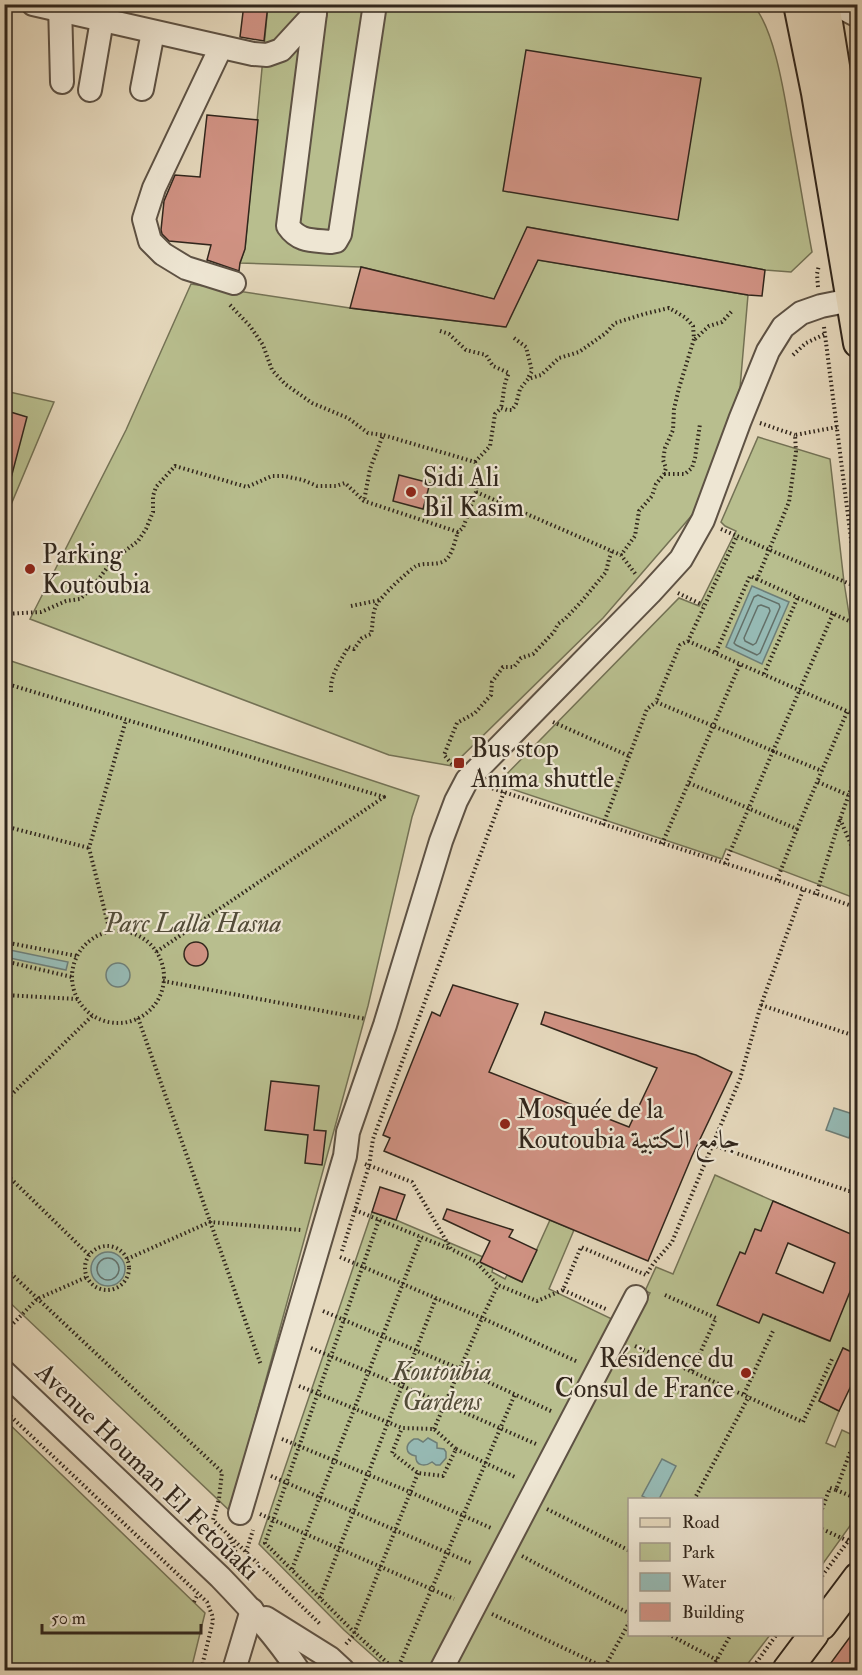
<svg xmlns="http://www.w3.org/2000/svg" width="862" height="1675" font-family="'IM FELL Double Pica',Amiri,serif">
	<rect width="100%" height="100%" fill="#e5d8bc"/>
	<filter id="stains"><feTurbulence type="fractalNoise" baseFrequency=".00333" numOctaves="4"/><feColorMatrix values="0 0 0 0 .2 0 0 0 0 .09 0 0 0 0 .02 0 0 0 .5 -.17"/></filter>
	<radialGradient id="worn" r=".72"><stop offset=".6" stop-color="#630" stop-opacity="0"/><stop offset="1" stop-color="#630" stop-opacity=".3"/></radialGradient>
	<g fill="#b8be8e" stroke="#747255" stroke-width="1.5">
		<path d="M752 4C776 28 786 106 792 139 799 177 805 215 812 252L791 272 765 270 528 227 494 299 361 267 240 263 245 248 268 5Z"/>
		<path d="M538 260 748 295 740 388 693 514 603 618 452 766 389 755 30 619 126 430 191 284 350 308 505 327Z"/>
		<path d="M5 391 54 402 5 519Z"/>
		<path d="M758 437 830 459 844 582 857 665V899L726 849 722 859 500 785 498 783 679 598 699 606 736 531 725 526 721 522Z"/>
		<path d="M5 659 419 796 412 817 368 1006 230 1511 5 1298Z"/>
		<path d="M715 1175 791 1209 763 1314 829 1341 857 1272V1355L843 1348 819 1401 839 1411 826 1443 835 1447 842 1430 857 1437V1516L822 1565V1500H630V1634L770 1635 743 1670H453L650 1293 645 1291 656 1267 673 1274Z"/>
		<path d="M372 1212 396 1220 483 1257 481 1263 493 1268 492 1272 505 1279 507 1275 522 1282 550 1220 574 1230 549 1289 614 1320 429 1670H389L344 1630 259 1544Z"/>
		<path d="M4 1419 205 1613 191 1670H5Z"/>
	</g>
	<g fill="#96b9b3" stroke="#6e7e77" stroke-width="1.5">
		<path d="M752 586 789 602 762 664 726 647Z"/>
		<path d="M5 949 68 962 66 970 5 957Z"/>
		<circle cx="118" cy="975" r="12"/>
		<path d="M834 1108 856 1115 849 1138 826 1130Z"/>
		<circle cx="108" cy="1269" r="17"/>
		<path d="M428 1438 437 1443V1448L444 1449 446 1452V1458L440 1465H436L432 1462C425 1467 415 1466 416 1456 404 1454 405 1444 414 1439H418L423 1442Z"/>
		<path d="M662 1459 676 1466 659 1499H648L642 1496Z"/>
	</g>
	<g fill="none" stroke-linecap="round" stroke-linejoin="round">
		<g stroke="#647068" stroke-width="1.5">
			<path d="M758 595 779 604 780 607 760 653 757 655 736 645 734 643 754 597Z"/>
			<path d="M761 605 769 608 770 611 756 643 753 645 745 641 744 638 758 606Z"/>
			<circle cx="108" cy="1269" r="11"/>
		</g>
	</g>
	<g fill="#d09283" stroke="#31261c" stroke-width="1.5" fill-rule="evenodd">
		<path d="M244 4H268L264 41 240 37Z"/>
		<path d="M526 50 701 78 678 220 503 191Z"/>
		<path d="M207 115 258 120 245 249 240 263 239 271 207 260 211 245 169 241 162 234 161 230 164 201 175 175 200 177Z"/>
		<path d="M527 227 765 270 762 296 748 295 538 260 506 327 350 308 361 267 494 299Z"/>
		<path d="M4 410 27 417 10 482 4 481Z"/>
		<path d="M399 475 430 483 423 509 393 501Z"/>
		<circle cx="196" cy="954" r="12"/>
		<path d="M453 985 518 1004 489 1072 629 1127 657 1068 541 1024 545 1012 696 1055 732 1072 692 1156 648 1261 384 1151 390 1138 383 1135 432 1012 440 1016Z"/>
		<path d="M271 1081 319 1086 314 1130 326 1131 322 1165 305 1163 308 1135 265 1130Z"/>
		<path d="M380 1187 405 1195 396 1220 372 1212Z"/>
		<path d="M773 1201 858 1237V1272L830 1341 763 1314 759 1323 717 1305 740 1252 745 1254 755 1229 761 1231ZM788 1243 835 1263 823 1293 776 1273Z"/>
		<path d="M447 1209 513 1230 509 1237 537 1250 522 1282 480 1262 490 1241 443 1219Z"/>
		<path d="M843 1348 858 1355V1371L839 1411 819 1401Z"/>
		<path d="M858 1626V1671H825Z"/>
	</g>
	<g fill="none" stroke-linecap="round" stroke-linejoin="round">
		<defs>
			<g id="minor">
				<path d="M33 4 253 54 267 55 281 50 315 13"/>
				<path d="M60 4 62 82"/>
				<path d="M835 4 858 16"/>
				<path d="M315 13 288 226C299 242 312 240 331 242L336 241 340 234 375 4"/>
				<path d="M221 47 154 188 144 219 150 241 163 254 186 268 234 283"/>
				<path d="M142 89 153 32"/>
				<path d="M90 90 102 20"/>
				<path d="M4 1372 220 1577C248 1606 276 1636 298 1670"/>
				<path d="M240 1513 345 1156 348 1132 385 1025 441 841 456 801 467 780 650 593 681 559 703 520 740 420 768 351 783 327 801 313 821 306 851 300"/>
				<path d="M266 1618 330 1658 343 1670"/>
				<path d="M234 1670 252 1610"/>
				<path d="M441 1670 636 1297"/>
			</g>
			<g id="major">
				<path d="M798 4 816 93 858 343"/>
				<path d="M825 4 858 209"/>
				<path d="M822 1625 858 1577"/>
				<path d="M787 1670 814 1634"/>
			</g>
		</defs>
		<use href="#minor" stroke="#5e5244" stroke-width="26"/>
		<use href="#major" stroke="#31261c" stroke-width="32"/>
		<g stroke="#31261c" stroke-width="4" stroke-dasharray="1.5 3" stroke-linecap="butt">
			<path d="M818 287 817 274 819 265"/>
			<path d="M230 305 250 326 263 345 272 370 285 384 312 403 348 418 368 433 383 435"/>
			<path d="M824 327 858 594"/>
			<path d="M440 331 449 334 466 350 486 355 493 366 509 373C503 385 504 395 501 408"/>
			<path d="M514 338 526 347 532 371 528 378"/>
			<path d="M695 339 709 326 722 322 732 311"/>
			<path d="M793 355 806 343 825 334"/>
			<path d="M760 423 795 435"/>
			<path d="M837 427 795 435 796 452 789 502 757 579 858 625"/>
			<path d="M475 462 490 446 495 414 501 408 507 410H512L516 404 520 389 528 379 541 375 559 358 579 352 606 333 615 323 644 314 669 308 686 318 693 326 694 339 679 388 674 409 673 430 665 448 663 460 666 468 664 474 656 484 652 496 639 511 635 536 621 555"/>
			<path d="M664 474H685L692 468 695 458 700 424"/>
			<path d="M476 492 621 555 637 576"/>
			<path d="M721 529 737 536"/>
			<path d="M678 593 703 605"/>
			<path d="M351 606 380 600"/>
			<path d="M4 614 41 612 66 601 80 599 91 589 113 560 138 541 146 529 153 512V496L156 487 175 466 247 487 272 476H284L303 480 317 486H336L345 483 364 501 458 532 463 528 476 492 479 468 475 462 383 435 370 469 364 501"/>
			<path d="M833 614 773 751 656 702 680 645 688 641 737 536 857 587"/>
			<path d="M688 641 740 664"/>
			<path d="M716 652 750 576 757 579"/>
			<path d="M764 674 798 597"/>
			<path d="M4 683 384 797 156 952"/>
			<path d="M331 692C330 674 340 663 348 647L354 649 362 638 371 634C373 626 372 614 376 606 380 597 408 571 416 566 425 562 436 566 444 561 452 557 455 540 458 532"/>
			<path d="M553 722 629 756"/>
			<path d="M452 764 444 755 457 723 475 713 491 695 492 682 503 667H514L521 658 533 654 554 632 558 624 565 619 581 602 606 572 609 559 612 551"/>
			<path d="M818 782 848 795"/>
			<path d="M689 783 797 829 847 712"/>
			<path d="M488 787 777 880 858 908"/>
			<path d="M840 819 858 861"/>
			<path d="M603 825 647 709 656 702"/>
			<path d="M4 826 89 848"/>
			<path d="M662 844 740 664 858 716"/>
			<path d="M725 864 773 751 822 771"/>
			<path d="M777 880 797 829"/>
			<path d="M816 895 840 819 858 770"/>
			<circle cx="118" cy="977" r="46"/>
			<path d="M110 932 89 848 126 720"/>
			<path d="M4 942 77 956"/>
			<path d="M4 961 72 977"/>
			<path d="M163 981 366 1019"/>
			<path d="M4 995 78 999"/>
			<path d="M761 1005 858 1037"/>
			<path d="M138 1018 261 1365"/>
			<path d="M4 1102 93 1015"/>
			<path d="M712 1145 858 1194"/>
			<path d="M365 1164 412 1182 451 1249 475 1261 498 1285 537 1301 563 1290 581 1247 646 1275 653 1264 672 1242 740 1079 761 1005 803 890"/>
			<path d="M4 1172 89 1255"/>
			<path d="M850 1191 858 1166"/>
			<path d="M355 1210 450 1249"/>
			<path d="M379 1220 265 1543 354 1632 395 1670"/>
			<circle cx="107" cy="1268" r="22"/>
			<path d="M342 1251 369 1166 373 1139 504 792"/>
			<path d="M340 1257 482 1318 578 1362"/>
			<path d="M127 1259 210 1222 301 1230"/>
			<path d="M4 1267 222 1472 219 1499 213 1520 320 1624"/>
			<path d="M563 1290 608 1310"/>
			<path d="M665 1295 716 1318 692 1371"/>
			<path d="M323 1311 460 1369 553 1412"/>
			<path d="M4 1333 37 1299 87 1277"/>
			<path d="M635 1346 803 1422 832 1359"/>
			<path d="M311 1348 445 1404 536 1444"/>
			<path d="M299 1386 402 1428 434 1429 456 1449 443 1476 418 1473 392 1453 402 1428"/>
			<path d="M744 1394 773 1331"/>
			<path d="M4 1410 207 1602 212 1615 213 1621 201 1670"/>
			<path d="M434 1429 482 1318 498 1285"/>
			<path d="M282 1439 410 1492 491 1528"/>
			<path d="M456 1449 517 1478"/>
			<path d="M271 1476 473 1564"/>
			<path d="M836 1490 858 1499"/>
			<path d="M694 1500 749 1396"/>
			<path d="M547 1509 630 1551"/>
			<path d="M822 1509 830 1488 836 1490 851 1450 858 1452"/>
			<path d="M260 1514 454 1599"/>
			<path d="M822 1529 848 1541"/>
			<path d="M230 1538 237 1555 233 1560"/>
			<path d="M246 1552 253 1530"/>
			<path d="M522 1556 630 1614"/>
			<path d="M292 1569 421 1237"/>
			<path d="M822 1576 858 1528"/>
			<path d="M320 1598 436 1298"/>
			<path d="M194 1602 198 1594"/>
			<path d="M492 1614 610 1670"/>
			<path d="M668 1634 717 1660"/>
			<path d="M346 1644 353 1636 418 1473"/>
			<path d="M466 1665 476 1670"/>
			<path d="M397 1670 515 1394"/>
			<path d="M603 1670 630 1621"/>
			<path d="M711 1670 731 1634"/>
			<path d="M751 1670 777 1634"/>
		</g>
		<use href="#minor" stroke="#eee6d3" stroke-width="22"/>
		<use href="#major" stroke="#e5d8bc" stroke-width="28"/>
	</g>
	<g fill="#8f2418" stroke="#eee6d3" stroke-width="2">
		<circle cx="411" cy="492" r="6"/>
		<circle cx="30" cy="569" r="6"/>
		<rect x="453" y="757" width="12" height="12" rx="3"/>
		<circle cx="505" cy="1124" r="6"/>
		<circle cx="746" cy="1373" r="6"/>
	</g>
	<g text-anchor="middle" stroke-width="4.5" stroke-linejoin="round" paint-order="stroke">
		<g font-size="26" fill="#31261c" stroke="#eee6d3" text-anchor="start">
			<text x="423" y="486">Sidi Ali<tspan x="423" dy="30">Bil Kasim</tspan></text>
			<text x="42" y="563">Parking<tspan x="42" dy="30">Koutoubia</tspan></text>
			<text x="471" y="757">Bus stop<tspan x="471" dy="30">Anima shuttle</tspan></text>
			<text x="517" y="1118">Mosquée de la<tspan x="517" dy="30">Koutoubia جامع الكتبية</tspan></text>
			<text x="734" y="1367" text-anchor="end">Résidence du<tspan x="734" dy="30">Consul de France</tspan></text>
		</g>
		<g font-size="26" font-style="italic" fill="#534c38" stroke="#eee6d3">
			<text x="193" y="932">Parc Lalla Hasna</text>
			<text x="442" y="1380">Koutoubia<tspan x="442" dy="30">Gardens</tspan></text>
		</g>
		<g font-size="26" fill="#31261c" stroke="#eee6d3">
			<text transform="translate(148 1471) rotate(44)" y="9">Avenue Houman El Fetouaki</text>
		</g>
	</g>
	<rect width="862" height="1675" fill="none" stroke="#e5d8bc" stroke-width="24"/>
	<rect x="6" y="6" width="850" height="1663" fill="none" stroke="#31261c" stroke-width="3"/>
	<rect x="12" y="12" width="838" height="1651" fill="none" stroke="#31261c" stroke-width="1.5"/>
	<rect x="628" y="1498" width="195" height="138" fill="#eee6d3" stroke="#a2998a" stroke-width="1.5"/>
	<rect x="640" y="1518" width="30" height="9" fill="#e5d8bc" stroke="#a2998a" stroke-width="1.5"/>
	<text x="682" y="1528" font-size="18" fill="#31261c">Road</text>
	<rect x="640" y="1543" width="30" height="18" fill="#b8be8e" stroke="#a2998a" stroke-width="1.5"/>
	<text x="682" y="1558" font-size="18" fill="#31261c">Park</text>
	<rect x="640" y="1573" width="30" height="18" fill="#96b9b3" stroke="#a2998a" stroke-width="1.5"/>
	<text x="682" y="1588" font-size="18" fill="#31261c">Water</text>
	<rect x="640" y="1603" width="30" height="18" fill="#d09283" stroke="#a2998a" stroke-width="1.5"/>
	<text x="682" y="1618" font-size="18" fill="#31261c">Building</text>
	<path d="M42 1624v9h159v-9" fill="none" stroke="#31261c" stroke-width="3"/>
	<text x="51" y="1624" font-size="18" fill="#31261c" stroke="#eee6d3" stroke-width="4.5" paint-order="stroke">50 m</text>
	<rect width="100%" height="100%" filter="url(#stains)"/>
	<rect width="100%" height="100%" fill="url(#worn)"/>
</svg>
